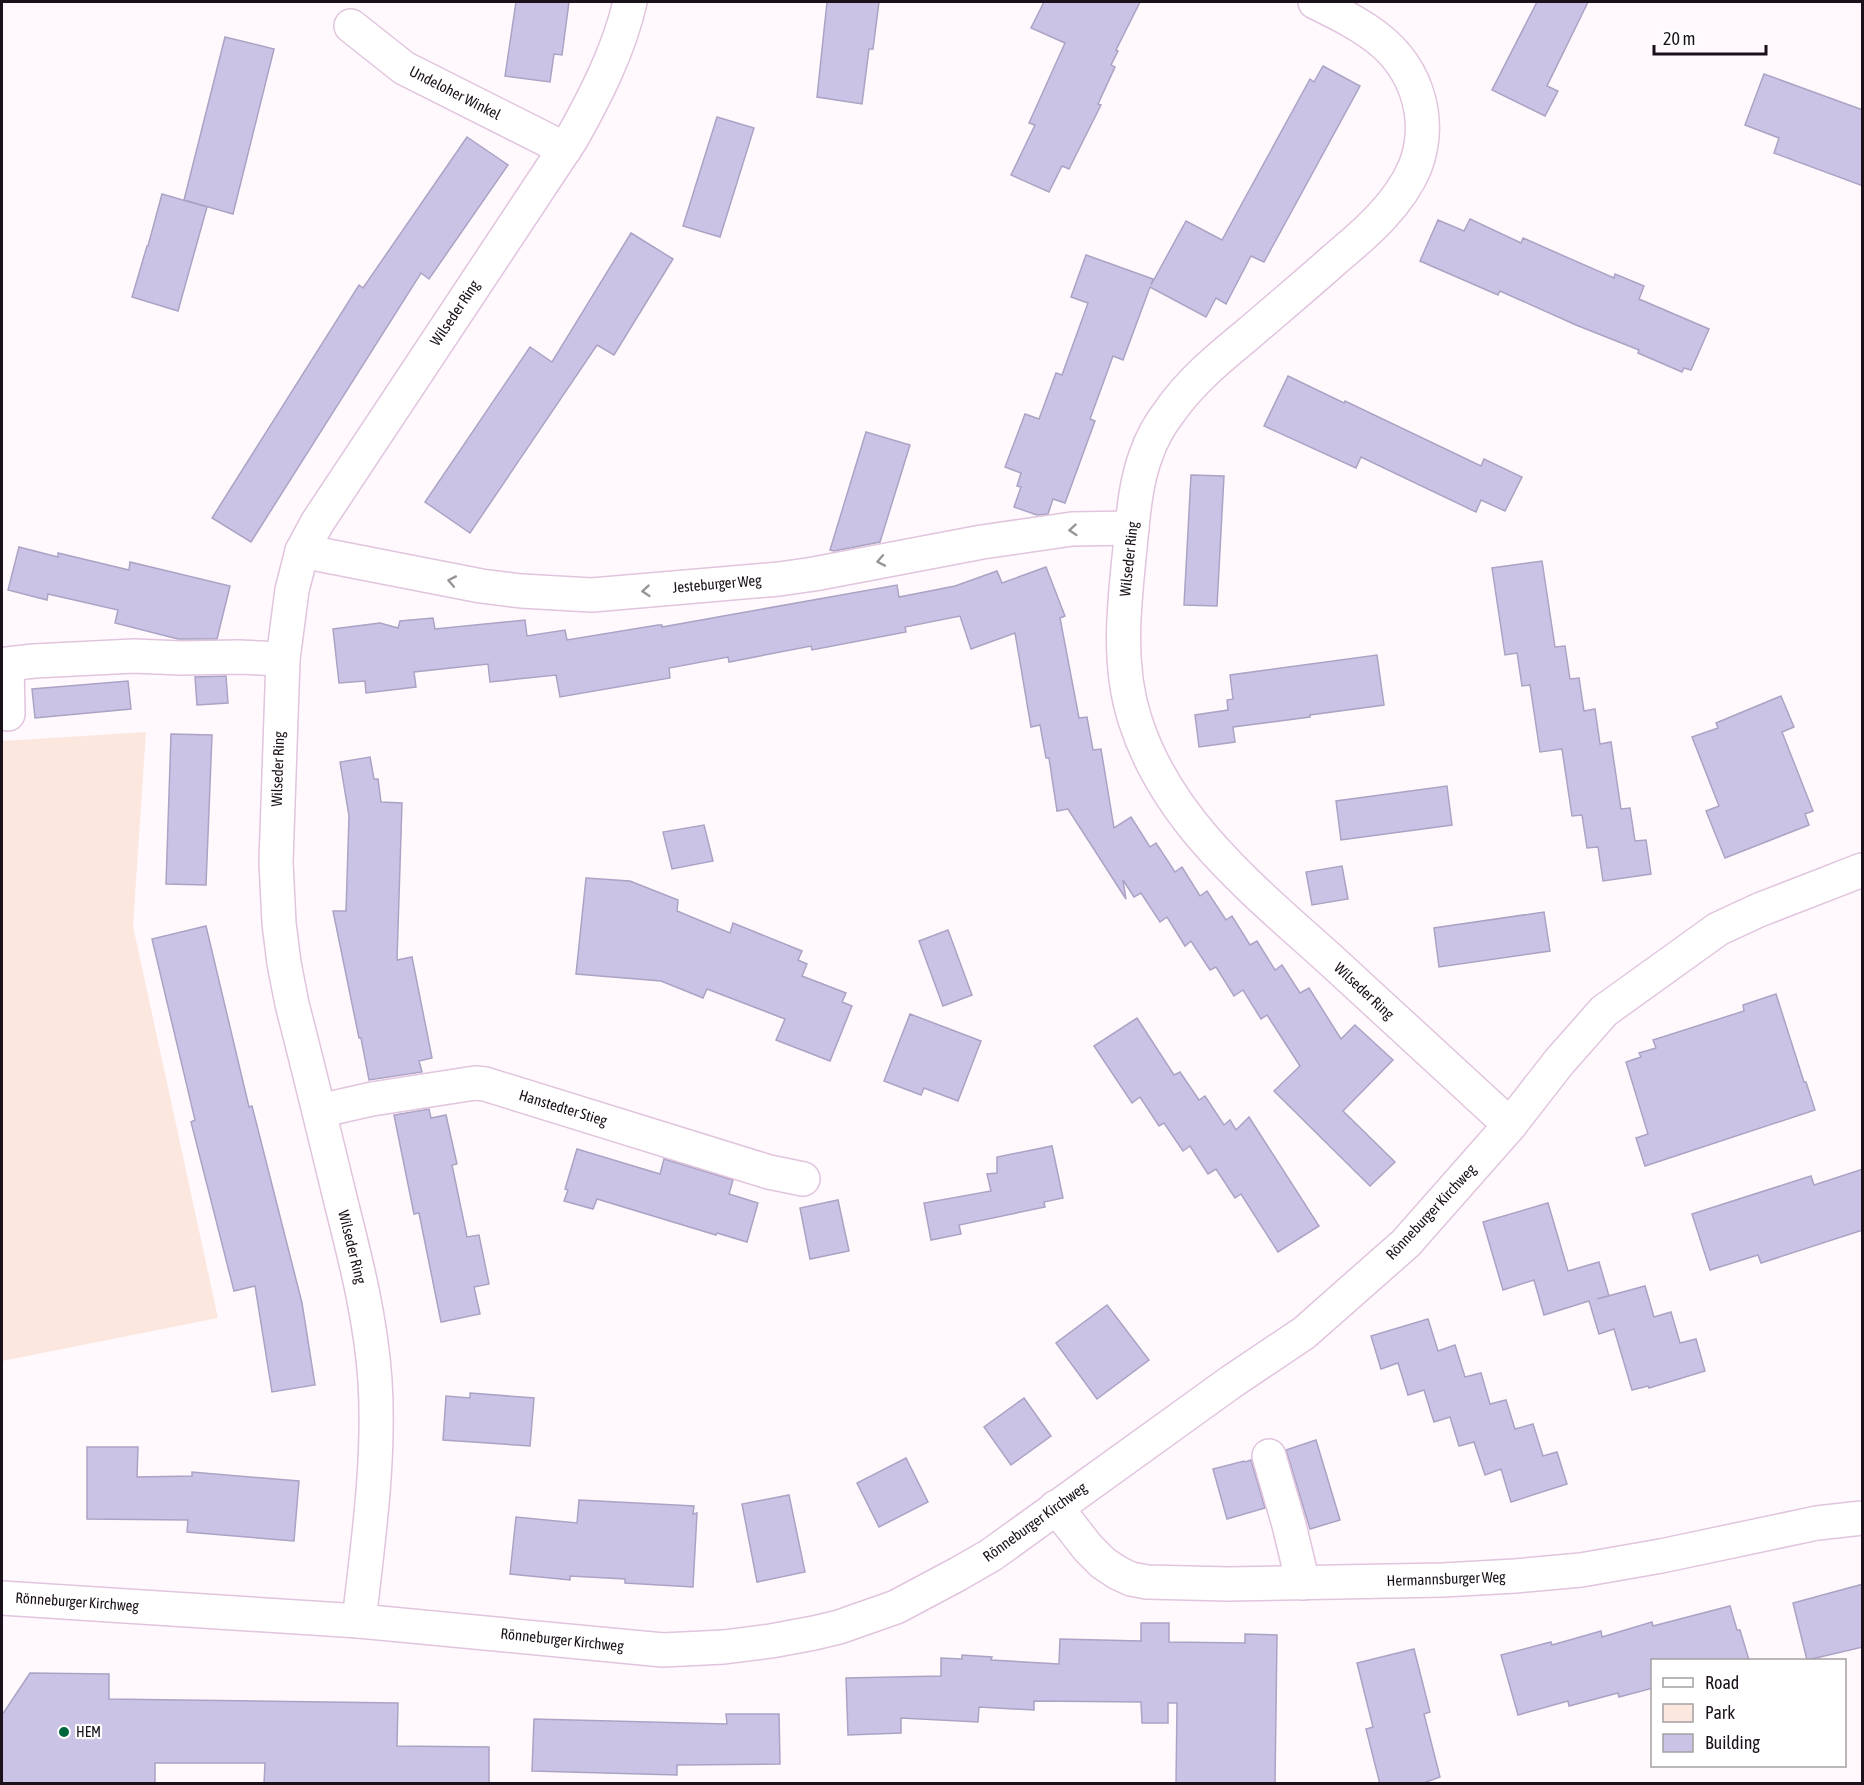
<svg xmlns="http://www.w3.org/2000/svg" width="1864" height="1785" font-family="'Asap Condensed',sans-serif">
	<rect width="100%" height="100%" fill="#fff9fe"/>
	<path fill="#fce7df" d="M146 732 133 926 218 1318 2 1361V741Z"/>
	<g fill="#cbc3e5" stroke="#aba3c4" stroke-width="1.5">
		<path d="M516 2H569L562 55 554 54 550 82 505 76Z"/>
		<path d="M827 2H879L873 49H869L862 104 817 97Z"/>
		<path d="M1044 2H1140L1116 50 1118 51 1111 65 1115 67 1098 104 1101 105 1069 169 1062 166 1049 192 1011 175 1035 125 1029 123 1065 43 1031 28Z"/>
		<path d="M1537 2H1588L1547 86 1558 91 1545 116 1492 90Z"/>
		<path d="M225 37 274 49 233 214 184 200Z"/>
		<path d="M1323 66 1360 86 1264 262 1251 256 1226 304 1216 298 1206 317 1150 287 1123 360 1113 356 1090 419 1095 421 1065 503 1053 499 1048 514 1037 515 1014 507 1021 487 1017 486 1021 473 1005 467 1025 414 1039 419 1056 373 1062 375 1088 303 1071 297 1086 255 1153 279 1151 285 1186 221 1222 240 1310 79 1314 82Z"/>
		<path d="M1764 74 1863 110V186L1774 153 1779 138 1745 125Z"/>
		<path d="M717 117 754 128 720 237 683 226Z"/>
		<path d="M467 137 508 165 429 279 421 273 251 542 212 518 359 285 363 288Z"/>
		<path d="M162 194 207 207 178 311 132 297 147 246H148Z"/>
		<path d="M1470 219 1521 243 1523 238 1614 278 1615 274 1644 286 1639 299 1709 329 1691 370 1684 368 1682 372 1638 353 1639 350 1576 325 1500 291 1498 295 1420 261 1438 220 1464 231Z"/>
		<path d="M631 233 673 259 614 355 597 345 470 533 425 502 530 347 552 362Z"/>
		<path d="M1288 376 1344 403 1345 401 1481 466 1484 459 1522 477 1505 511 1481 500 1476 512 1361 457 1356 468 1264 426Z"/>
		<path d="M866 432 910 445 880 542 834 551 830 550Z"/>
		<path d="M1191 475 1224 476 1217 606 1184 605Z"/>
		<path d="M19 547 58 557V553L129 570 130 562 230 586 217 639H178L115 623 118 610 48 594 47 600 8 590Z"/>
		<path d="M1542 561 1555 647 1565 646 1570 679 1579 678 1584 711 1595 709 1600 744 1611 742 1621 809 1630 808 1635 841 1646 840 1651 874 1603 881 1598 847 1587 848 1582 815 1572 816 1562 749 1540 752 1530 685 1522 686 1517 653 1505 655 1492 568Z"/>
		<path d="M1046 567 1065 616 1060 618 1079 718 1087 717 1093 750 1101 749 1114 828 1131 817 1150 847 1156 843 1175 872 1182 867 1200 896 1207 891 1226 920 1232 916 1250 945 1257 941 1275 970 1282 965 1300 993 1309 988 1341 1039 1355 1025 1393 1060 1343 1111 1395 1162 1370 1186 1274 1091 1300 1066 1267 1015 1261 1019 1243 990 1234 996 1216 967 1210 970 1191 941 1185 946 1167 917 1160 922 1141 893 1134 897 1123 880 1126 899 1068 809 1057 811 1049 758H1046L1040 725 1031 727 1015 633 971 649 960 616 905 627 906 632 812 650 811 646 729 662 728 657 669 668 670 678 560 697 556 675 490 682 488 664 414 672 416 687 366 693 365 681 339 683 333 629 380 623 398 628 400 621 433 618 435 629 525 620 527 636 565 630 567 640 658 625H662V627L897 585 899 597 955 586 997 571 1002 583Z"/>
		<path d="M1377 655 1384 705 1310 715V717L1233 727 1235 742 1199 747 1195 715 1228 710 1227 700 1233 699 1230 675Z"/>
		<path d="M226 676 228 703 197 705 195 677Z"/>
		<path d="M128 681 131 709 35 718 32 689Z"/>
		<path d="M1781 696 1794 727 1782 732 1813 811 1805 814 1809 825 1725 858 1706 811 1719 806 1692 737 1718 728 1716 723Z"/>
		<path d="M171 734 212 735 206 885 166 884Z"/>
		<path d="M370 757 374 779H378L381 802 402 803 397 960 412 957 432 1058 419 1061 422 1072 369 1080 361 1038H359L333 911H346L349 816 340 762Z"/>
		<path d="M1447 786 1452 825 1341 840 1336 801Z"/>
		<path d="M704 825 713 861 672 869 663 832Z"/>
		<path d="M1342 866 1348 899 1312 905 1306 872Z"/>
		<path d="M586 878 630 881 678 900 677 911 730 933 733 923 802 951 798 960 807 964 802 976 846 993 842 1002 852 1006 830 1061 776 1040 785 1019 707 989 703 998 661 981 576 974Z"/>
		<path d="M1544 912 1550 951 1439 967 1434 928Z"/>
		<path d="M206 926 249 1107 252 1106 302 1303 315 1385 272 1392 255 1286 234 1291 191 1122 195 1120 152 939Z"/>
		<path d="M948 930 972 995 943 1006 919 941Z"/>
		<path d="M1776 994 1804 1082H1806L1815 1110 1645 1166 1636 1138 1648 1134 1626 1062 1641 1057 1639 1053 1656 1048 1653 1040 1744 1011 1743 1005Z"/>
		<path d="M910 1014 981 1041 958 1101 924 1088 921 1095 884 1081Z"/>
		<path d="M1137 1018 1174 1075 1180 1072 1199 1100 1205 1096 1224 1125 1230 1120 1236 1130 1249 1117 1319 1226 1278 1252 1241 1194 1235 1198 1216 1169 1208 1174 1190 1146 1183 1151 1164 1123 1159 1126 1140 1097 1132 1103 1094 1046Z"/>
		<path d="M429 1109 431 1118 446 1115 457 1164 452 1165 467 1237 479 1235 489 1284 474 1287 480 1314 441 1322 419 1213 414 1214 394 1115Z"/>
		<path d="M1052 1146 1063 1198 1044 1202 1045 1207 959 1225 961 1234 931 1240 924 1203 991 1191 987 1174 997 1173V1157Z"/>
		<path d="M577 1149 660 1174 664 1159 733 1180 729 1194 758 1203 747 1242 717 1233 716 1235 597 1199 593 1209 564 1201 568 1190 565 1189Z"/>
		<path d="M1863 1169V1230L1761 1263 1758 1255 1710 1270 1692 1214 1811 1176 1814 1185Z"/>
		<path d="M838 1200 849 1251 810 1259 800 1208Z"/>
		<path d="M1548 1203 1568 1271 1599 1262 1609 1296 1597 1299 1645 1286 1654 1317 1671 1312 1680 1343 1696 1339 1705 1371 1649 1388 1648 1386 1632 1390 1614 1329 1599 1334 1589 1301 1544 1315 1534 1280 1503 1290 1483 1222Z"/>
		<path d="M1107 1305 1149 1360 1097 1399 1056 1343Z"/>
		<path d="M1428 1319 1438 1351 1455 1345 1465 1377 1481 1373 1490 1404 1506 1400 1515 1429 1533 1424 1543 1456 1557 1452 1567 1484 1511 1502 1501 1469 1485 1475 1474 1442 1459 1446 1450 1417 1434 1422 1424 1390 1408 1395 1398 1363 1381 1369 1371 1336Z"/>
		<path d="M470 1393 534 1398 530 1446 443 1440 446 1396 470 1398Z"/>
		<path d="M1024 1398 1051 1436 1011 1465 984 1427Z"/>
		<path d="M1316 1440 1340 1520 1310 1529 1286 1450Z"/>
		<path d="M87 1447H138L137 1477 192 1476V1472L299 1481 294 1541 187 1532 188 1520 87 1519Z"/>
		<path d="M906 1458 928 1502 879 1527 857 1483Z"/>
		<path d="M1251 1460 1265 1508 1227 1519 1213 1469 1244 1461 1245 1462Z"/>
		<path d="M789 1495 805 1572 757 1582 742 1504Z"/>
		<path d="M579 1500 694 1506 693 1514 697 1513 693 1587 625 1583V1579L570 1576V1580L510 1574 516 1517 577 1523Z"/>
		<path d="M1863 1584V1647L1807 1660 1793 1603Z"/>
		<path d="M1730 1606 1737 1630H1740L1749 1660H1653V1688L1619 1697 1618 1693 1569 1706 1568 1701 1518 1715 1501 1655 1551 1642 1552 1645 1601 1631 1602 1637 1652 1622 1653 1626Z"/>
		<path d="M1141 1623H1169V1642L1245 1643V1634L1277 1635 1275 1784H1176L1177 1703H1168V1723H1142L1141 1702 1034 1701V1710L979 1707 978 1722 901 1718V1733L848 1735 846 1678 941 1676V1658L962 1659V1655L992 1657 991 1660 1059 1664 1060 1639 1141 1641Z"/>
		<path d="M1414 1649 1430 1712 1424 1714 1440 1777 1421 1784H1380L1366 1729 1373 1727 1357 1663Z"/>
		<path d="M30 1673 109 1674V1699L398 1703 397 1746 489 1747V1784H264L265 1763H155V1784H2V1715Z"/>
		<path d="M726 1714H779L780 1764 677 1765V1775L532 1771 534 1719 727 1724Z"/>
	</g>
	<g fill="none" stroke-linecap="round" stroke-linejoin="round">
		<defs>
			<g id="minor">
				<path d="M1315 2C1366 27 1410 49 1421 110 1424 129 1422 149 1415 167 1399 205 1365 234 1335 259 1306 285 1276 310 1247 335 1219 358 1191 381 1170 411 1160 424 1151 440 1146 455 1135 484 1133 518 1130 548 1124 606 1117 664 1135 720 1168 824 1256 892 1334 963 1392 1017 1451 1071 1510 1125"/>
				<path d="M351 26 404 68 565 149"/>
				<path d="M302 551 481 586 521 591 592 595 779 579 814 574 982 542 1072 529 1132 528"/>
				<path d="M8 714 7 664 34 661 134 656 181 658 239 657 283 659"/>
				<path d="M319 1111 372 1099 475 1083 485 1084 769 1172 803 1179"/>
				<path d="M1269 1456 1289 1525 1303 1583"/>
				<path d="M1056 1507 1088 1548 1103 1563 1118 1573 1131 1579 1147 1582 1228 1584 1443 1580 1515 1576 1581 1570 1661 1556 1817 1523 1862 1518"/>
				<path d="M2 1598 359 1621 663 1650 724 1647 771 1641 814 1633 839 1627 896 1607 958 1574 991 1555 1231 1382 1304 1333 1406 1243 1510 1125 1559 1062 1604 1011 1718 929 1759 910 1862 870"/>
				<path d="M359 1621C368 1543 380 1459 375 1381 371 1320 356 1261 341 1202 325 1136 309 1070 292 1004L284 963 279 923 276 862 283 659 292 590 302 551 317 523 572 138C596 95 619 50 630 2"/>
			</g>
		</defs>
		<use href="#minor" stroke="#e1c4dd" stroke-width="36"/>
		<use href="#minor" stroke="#fff" stroke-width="33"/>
	</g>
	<defs><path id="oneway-chevron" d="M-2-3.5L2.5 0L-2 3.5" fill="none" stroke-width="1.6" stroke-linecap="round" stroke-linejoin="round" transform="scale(1.5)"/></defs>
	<g stroke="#989498">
		<use href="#oneway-chevron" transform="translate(1073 530) rotate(175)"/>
		<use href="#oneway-chevron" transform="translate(881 561) rotate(169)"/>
		<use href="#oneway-chevron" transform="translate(452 581) rotate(-169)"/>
		<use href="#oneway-chevron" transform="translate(646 591) rotate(175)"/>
	</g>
	<circle fill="#00673c" stroke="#fff" stroke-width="2" cx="64" cy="1732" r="6"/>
	<g text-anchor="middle" stroke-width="4.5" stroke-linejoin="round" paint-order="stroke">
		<g font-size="15" fill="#1b111a" stroke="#fff">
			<text transform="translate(455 93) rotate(27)" y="5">Undeloher Winkel</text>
			<text transform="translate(455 313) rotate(-56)" y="5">Wilseder Ring</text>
			<text transform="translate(1129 559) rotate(-84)" y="5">Wilseder Ring</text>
			<text transform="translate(717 584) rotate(-5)" y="5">Jesteburger Weg</text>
			<text transform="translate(278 769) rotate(-88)" y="5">Wilseder Ring</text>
			<text transform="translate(1364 991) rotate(43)" y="5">Wilseder Ring</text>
			<text transform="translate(563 1108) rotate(17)" y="5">Hanstedter Stieg</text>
			<text transform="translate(1431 1212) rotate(-47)" y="5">Rönneburger Kirchweg</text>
			<text transform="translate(352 1247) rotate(76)" y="5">Wilseder Ring</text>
			<text transform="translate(1035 1522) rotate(-36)" y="5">Rönneburger Kirchweg</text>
			<text transform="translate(1446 1579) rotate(-2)" y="5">Hermannsburger Weg</text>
			<text transform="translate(77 1602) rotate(4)" y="5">Rönneburger Kirchweg</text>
			<text transform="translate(562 1640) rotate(6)" y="5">Rönneburger Kirchweg</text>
		</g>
		<g font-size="15" fill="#1b111a" stroke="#fff" text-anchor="start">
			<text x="76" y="1737">HEM</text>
		</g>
	</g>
	<rect width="1864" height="1785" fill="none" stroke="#1b111a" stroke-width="6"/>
	<rect x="1651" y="1659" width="195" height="108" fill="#ffffff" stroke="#a4a0a3" stroke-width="1.5"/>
	<rect x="1663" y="1678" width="30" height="9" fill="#ffffff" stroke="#a4a0a3" stroke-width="1.5"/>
	<text x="1705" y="1689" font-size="18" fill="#1b111a">Road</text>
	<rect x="1663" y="1704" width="30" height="18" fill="#fce7df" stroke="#a4a0a3" stroke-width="1.5"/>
	<text x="1705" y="1719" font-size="18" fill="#1b111a">Park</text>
	<rect x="1663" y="1734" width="30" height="18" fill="#cbc3e5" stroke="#a4a0a3" stroke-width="1.5"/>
	<text x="1705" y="1749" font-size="18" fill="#1b111a">Building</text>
	<path d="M1654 45v9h112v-9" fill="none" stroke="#1b111a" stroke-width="3"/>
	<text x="1663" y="45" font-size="18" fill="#1b111a" stroke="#ffffff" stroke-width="4.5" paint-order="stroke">20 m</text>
</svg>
